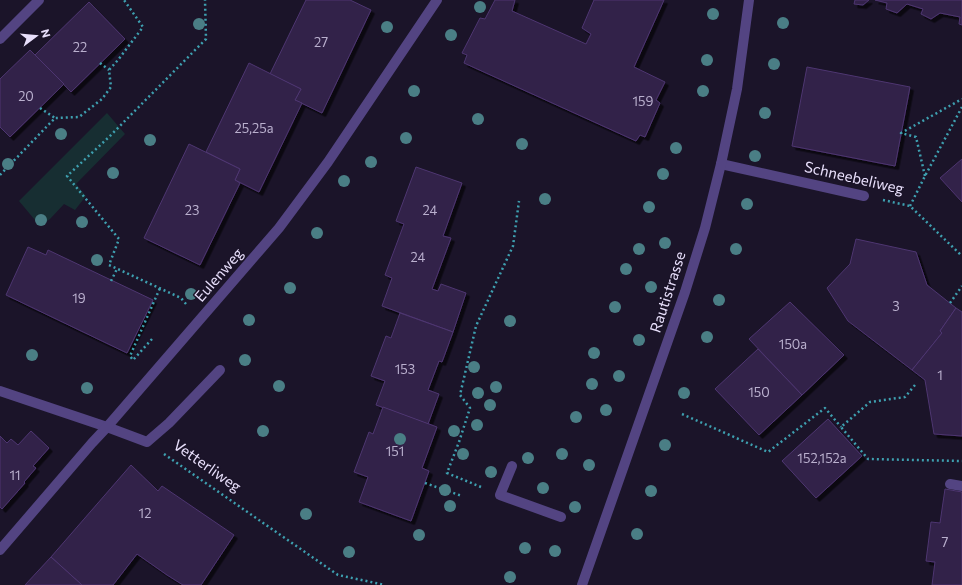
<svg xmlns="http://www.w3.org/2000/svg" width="962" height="585" font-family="Commissioner,sans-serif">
	<defs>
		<filter id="shadow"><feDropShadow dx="3.5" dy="3.5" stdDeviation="0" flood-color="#0009"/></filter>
	</defs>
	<rect width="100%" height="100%" fill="#1b1429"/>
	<path fill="#172e32" d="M107 113 125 134 76 184 86 196 75 210 64 204 50 219 40 226 19 201Z"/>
	<g fill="#312248" stroke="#4e3671" filter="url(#shadow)">
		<path d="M306 0H350L371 10 322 113 295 100 301 89 270 74Z"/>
		<path d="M495 0H515L512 11 586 44 591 34 582 28 594 0H664L634 67 665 82 656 100 660 103 645 137 640 135 636 141 464 63 467 55 462 53 480 18 485 19Z"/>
		<path d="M855 0H869L863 5 854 4Z"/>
		<path d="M875 0H962V25L959 24 960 17 940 13 931 19 921 14 923 9 907 4 897 13 886 9 887 3Z"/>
		<path d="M89 2 125 39 71 92 35 55Z"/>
		<path d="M30 50 64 84 10 137 0 127V79Z"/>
		<path d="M249 63 301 89 295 100 302 103 259 192 235 180 240 169 206 152Z"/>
		<path d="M807 67 910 87 895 166 792 146Z"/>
		<path d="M189 144 240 169 235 180 240 183 200 265 144 238Z"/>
		<path d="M962 159V202L940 178Z"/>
		<path d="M416 167 462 183 443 236 451 238 432 289 438 291 441 284 466 293 453 332 382 306 392 278 385 275 404 224 396 221Z"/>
		<path d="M856 239 916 252 927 285 956 308 940 331 942 333 912 370 848 321 827 288 850 264Z"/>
		<path d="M28 247 46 255 48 250 153 300 127 353 6 295Z"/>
		<path d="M790 302 844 355 802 395 749 339Z"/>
		<path d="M956 308 962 312V436L934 434 925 380 912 370 942 333 940 331Z"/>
		<path d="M400 313 453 332 442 362 439 361 428 390 439 394 428 424 376 405 385 381 371 376 386 336 391 338Z"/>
		<path d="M758 349 802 395 759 435 715 389Z"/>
		<path d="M383 407 437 427 422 468 429 471 411 521 359 502 368 477 354 472 369 432 373 434Z"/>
		<path d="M828 419 862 456 816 498 782 461Z"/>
		<path d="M31 431 49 448 33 466 36 468 24 482 25 483 2 509 0 507V436L7 443 11 439 18 445Z"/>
		<path d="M131 465 158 491 162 486 234 535 201 585H183L167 575 137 554 113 585H82L51 557Z"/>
		<path d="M945 489 962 492V585H932L935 562 926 561 931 522 940 523Z"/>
		<path d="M51 557 82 585H25Z"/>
	</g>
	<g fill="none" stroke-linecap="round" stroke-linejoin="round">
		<g stroke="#3ea0b0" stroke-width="2.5" stroke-dasharray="2 3" stroke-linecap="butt">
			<path d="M100 63 109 70"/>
			<path d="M40 108 55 118"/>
			<path d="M0 175 55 118 79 117 102 99 111 87 109 70 118 60 143 27 124 0"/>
			<path d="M925 176 916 137 901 133 962 99"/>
			<path d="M883 200 910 206 962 256"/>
			<path d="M910 206 925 176 962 107"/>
			<path d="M111 281 117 269"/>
			<path d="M950 303 962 286"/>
			<path d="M186 304 181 298 109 265 119 239 67 176 109 137 206 39 205 0"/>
			<path d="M152 339 133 360 130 356 160 288"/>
			<path d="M915 385 905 397 870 402 841 427 868 459 962 461"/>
			<path d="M682 414 768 452 825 408 841 427"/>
			<path d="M164 454 338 575 385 585"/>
			<path d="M425 483 462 496"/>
			<path d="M481 487 447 473 459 442 470 408 460 395 476 326 513 246 519 201"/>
		</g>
		<g stroke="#534482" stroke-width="10">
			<path d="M0 39 39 0"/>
			<path d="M721 164 864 196"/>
			<path d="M0 391 107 427 147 442 169 423 220 370"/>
			<path d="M512 466 500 495 561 517"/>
			<path d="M950 484 962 486"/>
			<path d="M0 550 92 443 107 427 279 228 328 162 437 0"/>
			<path d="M582 585 685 292 705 228 721 164 737 89 749 0"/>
		</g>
	</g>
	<g fill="#4a7e85">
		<circle cx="480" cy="7" r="6"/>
		<circle cx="713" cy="14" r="6"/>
		<circle cx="783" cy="23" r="6"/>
		<circle cx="199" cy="24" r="6"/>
		<circle cx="387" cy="27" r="6"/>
		<circle cx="451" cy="35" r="6"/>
		<circle cx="707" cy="60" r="6"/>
		<circle cx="774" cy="64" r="6"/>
		<circle cx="414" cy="91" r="6"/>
		<circle cx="703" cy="91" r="6"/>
		<circle cx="765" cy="113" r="6"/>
		<circle cx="478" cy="119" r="6"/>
		<circle cx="61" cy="134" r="6"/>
		<circle cx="406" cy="138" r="6"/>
		<circle cx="150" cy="140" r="6"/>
		<circle cx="522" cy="144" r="6"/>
		<circle cx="676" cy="148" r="6"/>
		<circle cx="755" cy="156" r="6"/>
		<circle cx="371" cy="162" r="6"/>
		<circle cx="8" cy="164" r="6"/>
		<circle cx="113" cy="173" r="6"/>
		<circle cx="663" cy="174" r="6"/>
		<circle cx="344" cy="181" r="6"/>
		<circle cx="545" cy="199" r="6"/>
		<circle cx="747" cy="204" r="6"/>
		<circle cx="649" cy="207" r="6"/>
		<circle cx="41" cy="220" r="6"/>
		<circle cx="82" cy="222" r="6"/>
		<circle cx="317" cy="233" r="6"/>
		<circle cx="665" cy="243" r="6"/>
		<circle cx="639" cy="249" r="6"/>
		<circle cx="736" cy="249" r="6"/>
		<circle cx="97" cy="260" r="6"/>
		<circle cx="626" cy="269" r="6"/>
		<circle cx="651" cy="287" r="6"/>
		<circle cx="290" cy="288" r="6"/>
		<circle cx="191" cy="294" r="6"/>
		<circle cx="719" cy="300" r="6"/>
		<circle cx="615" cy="307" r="6"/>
		<circle cx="249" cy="320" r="6"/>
		<circle cx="510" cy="321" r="6"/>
		<circle cx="707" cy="337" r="6"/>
		<circle cx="639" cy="340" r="6"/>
		<circle cx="594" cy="353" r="6"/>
		<circle cx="32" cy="355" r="6"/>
		<circle cx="245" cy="360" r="6"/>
		<circle cx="474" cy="367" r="6"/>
		<circle cx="619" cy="376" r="6"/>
		<circle cx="592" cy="384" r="6"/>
		<circle cx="279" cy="386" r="6"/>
		<circle cx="496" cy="387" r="6"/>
		<circle cx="87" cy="388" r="6"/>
		<circle cx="478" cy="393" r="6"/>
		<circle cx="684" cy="393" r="6"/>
		<circle cx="490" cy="405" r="6"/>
		<circle cx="606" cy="410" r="6"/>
		<circle cx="576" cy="417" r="6"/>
		<circle cx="477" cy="425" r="6"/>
		<circle cx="263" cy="431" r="6"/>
		<circle cx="454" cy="431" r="6"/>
		<circle cx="400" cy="439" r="6"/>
		<circle cx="665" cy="445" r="6"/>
		<circle cx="463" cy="454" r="6"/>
		<circle cx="562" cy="454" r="6"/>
		<circle cx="528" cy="458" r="6"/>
		<circle cx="589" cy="465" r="6"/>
		<circle cx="491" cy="472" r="6"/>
		<circle cx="543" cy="488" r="6"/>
		<circle cx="445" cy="490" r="6"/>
		<circle cx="651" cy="491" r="6"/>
		<circle cx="450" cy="506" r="6"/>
		<circle cx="575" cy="507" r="6"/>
		<circle cx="306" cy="514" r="6"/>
		<circle cx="637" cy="534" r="6"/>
		<circle cx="419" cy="535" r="6"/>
		<circle cx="525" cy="548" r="6"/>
		<circle cx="555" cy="551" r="6"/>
		<circle cx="349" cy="552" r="6"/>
		<circle cx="510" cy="577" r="6"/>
	</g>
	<g text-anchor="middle" stroke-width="3" stroke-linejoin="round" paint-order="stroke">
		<g font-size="13" fill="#bab0ce">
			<text x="321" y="47">27</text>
			<text x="80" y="52">22</text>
			<text x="26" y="101">20</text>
			<text x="643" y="106">159</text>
			<text x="254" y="133">25,25a</text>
			<text x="192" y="215">23</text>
			<text x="430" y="215">24</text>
			<text x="418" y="262">24</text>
			<text x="79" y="303">19</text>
			<text x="896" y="311">3</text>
			<text x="793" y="349">150a</text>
			<text x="405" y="374">153</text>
			<text x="940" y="380">1</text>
			<text x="759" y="397">150</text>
			<text x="395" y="456">151</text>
			<text x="822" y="463">152,152a</text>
			<text x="15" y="480">11</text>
			<text x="145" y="518">12</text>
			<text x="945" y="547">7</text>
		</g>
		<g font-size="15" fill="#e8dffb" stroke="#1b1429">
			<text transform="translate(854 178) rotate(13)" y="5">Schneebeliweg</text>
			<text transform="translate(219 275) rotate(-49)" y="5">Eulenweg</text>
			<text transform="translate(668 292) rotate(-72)" y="5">Rautistrasse</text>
			<text transform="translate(207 466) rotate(35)" y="5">Vetterliweg</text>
		</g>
	</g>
	<g transform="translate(36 36) rotate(74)" stroke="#1b1429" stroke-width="3" paint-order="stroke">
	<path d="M0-3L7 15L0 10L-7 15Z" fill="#e8dffb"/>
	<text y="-6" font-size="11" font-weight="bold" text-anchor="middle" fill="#e8dffb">N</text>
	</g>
</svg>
